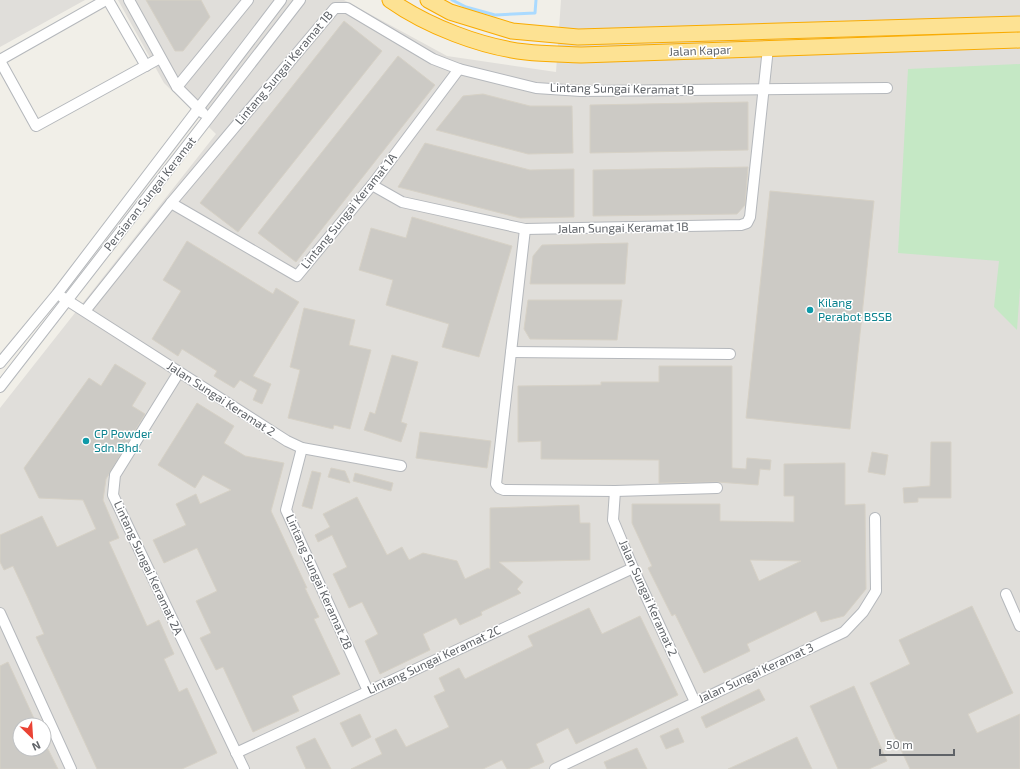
<svg xmlns="http://www.w3.org/2000/svg" width="1020" height="769" font-family="'Exo 2',sans-serif">
	<rect width="100%" height="100%" fill="#f1efe8"/>
	<g fill="#e0deda" fill-rule="evenodd">
		<path d="M0 0H85L0 47Z"/>
		<path d="M118 0H344L447 56 556 72 561 0H1020V769H0V408L216 134 164 83ZM20 725H44V749H20Z"/>
	</g>
	<path fill="#c5e8c5" d="M1020 64V287L1017 330 994 307 999 261 898 253 908 69Z"/>
	<g fill="none" stroke-linecap="round" stroke-linejoin="round">
		<path stroke="#aadaff" stroke-width="3" d="M452 0 466 7 495 15 535 13 536 0"/>
	</g>
	<g fill="#cccac5" stroke="#d6d1c6" fill-rule="evenodd">
		<path d="M146 0H201L210 17 183 51H175Z"/>
		<path d="M344 21 382 51 238 232 200 203Z"/>
		<path d="M398 56 435 85 296 262 258 233Z"/>
		<path d="M483 94 530 106H572L573 153 528 154 436 130 463 96Z"/>
		<path d="M748 102V150L590 153V105Z"/>
		<path d="M425 143 530 170 574 169V217L520 218 398 187Z"/>
		<path d="M748 167 745 205 737 214 593 216V170Z"/>
		<path d="M770 191 874 201 850 429 746 418Z"/>
		<path d="M412 217 512 246 479 357 442 347 449 324 386 305 393 280 359 270 371 228 406 238Z"/>
		<path d="M187 241 273 294 276 288 299 302 253 376 271 384 262 404 253 400 257 390 240 380 234 388 214 376 217 371 182 349 178 356 152 339 181 291 163 280Z"/>
		<path d="M628 243 625 284H530L533 256 542 245Z"/>
		<path d="M528 300H622L617 340 530 339 524 329Z"/>
		<path d="M304 308 355 320 349 345 371 350 350 429 334 425 333 429 288 418 300 370 290 367Z"/>
		<path d="M392 355 418 362 401 422 407 424 401 442 364 430 370 412 375 414Z"/>
		<path d="M115 364 146 383 132 406 145 414 106 479 103 500 119 538 109 542 147 626 159 620 174 654 164 659 179 692 187 688 217 753 182 769H97L36 637 44 634 28 598 13 566 4 570 0 562V535L42 516 57 547 96 529 83 500 39 498 24 468 89 378 101 386Z"/>
		<path d="M659 366H732V468L746 469 747 458 771 460 770 470 760 469 758 485 717 482 659 483V460L541 459V441L518 442V386L601 385V382H659Z"/>
		<path d="M197 403 234 426 224 443 245 456 284 463 271 511 307 588H305L319 617 314 619 340 674 292 696 299 711 253 732 223 667 216 670 200 638 211 633 196 601 217 591 197 548 164 563 153 540 186 525 176 504 196 494 200 504 231 490 203 475 195 488 158 465Z"/>
		<path d="M420 432 491 441 487 468 416 458Z"/>
		<path d="M931 442H951V498H918V502L904 503 903 488 930 486Z"/>
		<path d="M872 452 888 455 885 475 868 472Z"/>
		<path d="M845 463V505L865 504 866 589 844 616 821 622 816 611 747 644 750 651 704 673 675 614 672 616 648 568 652 566 632 523V504H720V521L794 522V496H784V464ZM750 560 801 561 759 581Z"/>
		<path d="M331 468 345 471 350 483 328 477Z"/>
		<path d="M312 471 321 473 312 509 302 506Z"/>
		<path d="M355 473 393 483 391 491 353 481Z"/>
		<path d="M357 497 387 555 402 547 409 560 423 553 457 561 465 579 488 568 490 569V508L579 505 580 523H590V560L499 562 523 582 517 589 521 593 481 612 482 615 460 625 456 618 423 634 430 650 380 674 365 641 378 634 362 602 349 608 333 574 347 567 332 535 318 542 315 535 330 527 323 514Z"/>
		<path d="M972 606 1013 693 968 714 977 733 1020 714V769H910L870 683 910 664 899 640Z"/>
		<path d="M589 608 602 634 640 616 678 695 576 744 568 728 536 744 544 762 528 769H507L502 760 483 769H351L382 754 375 739 396 729 406 747 449 727 434 696 445 691 439 678 459 668 465 679 533 646 528 636Z"/>
		<path d="M8 662 37 725H20V749H48L58 769H0V666Z"/>
		<path d="M854 686 887 761 869 769H838L810 706Z"/>
		<path d="M759 689 765 700 706 728 701 717Z"/>
		<path d="M360 714 371 737 352 747 340 723Z"/>
		<path d="M678 728 684 742 666 749 660 736Z"/>
		<path d="M797 737 812 769H728L761 754Z"/>
		<path d="M315 738 331 769H306L296 747Z"/>
		<path d="M637 748 647 769H607L604 762Z"/>
	</g>
	<g fill="none" stroke-linecap="round" stroke-linejoin="round">
		<defs>
			<g id="minor">
				<path d="M108 0 146 66"/>
				<path d="M129 0 177 87 203 113"/>
				<path d="M0 60 106 0"/>
				<path d="M0 61 36 126 160 58"/>
				<path d="M177 87 248 0"/>
				<path d="M372 185 402 202 525 229 741 225 747 223 750 217 768 48"/>
				<path d="M171 203 297 276 372 185 459 69"/>
				<path d="M525 229 496 484 499 488 504 490 615 491 717 488"/>
				<path d="M62 297 287 441 302 448 401 466"/>
				<path d="M85 311 171 203 335 8H347L433 59 459 69 536 88 581 91 887 88"/>
				<path d="M511 352 730 354"/>
				<path d="M0 363 57 294 281 0"/>
				<path d="M179 372 115 475 113 495 244 769"/>
				<path d="M0 387 300 0"/>
				<path d="M302 448 286 510 368 691"/>
				<path d="M615 491 613 520 633 568 695 702"/>
				<path d="M1006 594 1020 626"/>
				<path d="M0 613 71 769"/>
				<path d="M236 753 633 568"/>
				<path d="M555 769 844 632 863 612 876 591 875 518"/>
			</g>
			<g id="highway">
				<path d="M390 0C427 26 481 47 526 52 544 54 562 54 581 55L1020 40"/>
				<path d="M428 0 450 12 512 31 578 37 1020 24"/>
			</g>
		</defs>
		<use href="#minor" stroke="#b5b8bc" stroke-width="12"/>
		<use href="#highway" stroke="#f9ab00" stroke-width="17"/>
		<use href="#minor" stroke="#fff" stroke-width="10"/>
		<use href="#highway" stroke="#fde293" stroke-width="15"/>
	</g>
	<g fill="#0f9aa8" stroke="#fff" stroke-width="1.5">
		<circle cx="810" cy="310" r="4"/>
		<circle cx="86" cy="441" r="4"/>
	</g>
	<g text-anchor="middle" stroke-width="3" stroke-linejoin="round" paint-order="stroke">
		<g font-size="12" fill="#5f6368" stroke="#fff">
			<text transform="translate(700 51) rotate(-2)" y="4">Jalan Kapar</text>
			<text transform="translate(284 68) rotate(-50)" y="4">Lintang Sungai Keramat 1B</text>
			<text transform="translate(622 89) rotate(1)" y="4">Lintang Sungai Keramat 1B</text>
			<text transform="translate(150 194) rotate(-52)" y="4">Persiaran Sungai Keramat</text>
			<text transform="translate(349 211) rotate(-51)" y="4">Lintang Sungai Keramat 1A</text>
			<text transform="translate(623 228) rotate(-1)" y="4">Jalan Sungai Keramat 1B</text>
			<text transform="translate(221 399) rotate(33)" y="4">Jalan Sungai Keramat 2</text>
			<text transform="translate(148 568) rotate(65)" y="4">Lintang Sungai Keramat 2A</text>
			<text transform="translate(319 582) rotate(66)" y="4">Lintang Sungai Keramat 2B</text>
			<text transform="translate(648 598) rotate(66)" y="4">Jalan Sungai Keramat 2</text>
			<text transform="translate(434 660) rotate(-25)" y="4">Lintang Sungai Keramat 2C</text>
			<text transform="translate(756 673) rotate(-25)" y="4">Jalan Sungai Keramat 3</text>
		</g>
		<g font-size="12" fill="#0d838f" stroke="#fff" text-anchor="start">
			<text x="818" y="307">Kilang<tspan x="818" dy="14">Perabot BSSB</tspan></text>
			<text x="94" y="438">CP Powder<tspan x="94" dy="14">Sdn.Bhd.</tspan></text>
		</g>
	</g>
	<g transform="translate(32 737) rotate(155)"><circle r="19" fill="#ffffff" stroke="#bfc1c3"/>
	<path d="M0-3L7 15L0 10L-7 15Z" fill="#ea4335"/>
	<text y="-6" font-size="11" font-weight="bold" text-anchor="middle" fill="#5f6368">N</text>
	</g>
	<path d="M880 749v6h74v-6" fill="none" stroke="#5f6368" stroke-width="2"/>
	<text x="886" y="749" font-size="12" fill="#5f6368" stroke="#ffffff" stroke-width="3" paint-order="stroke">50 m</text>
</svg>
